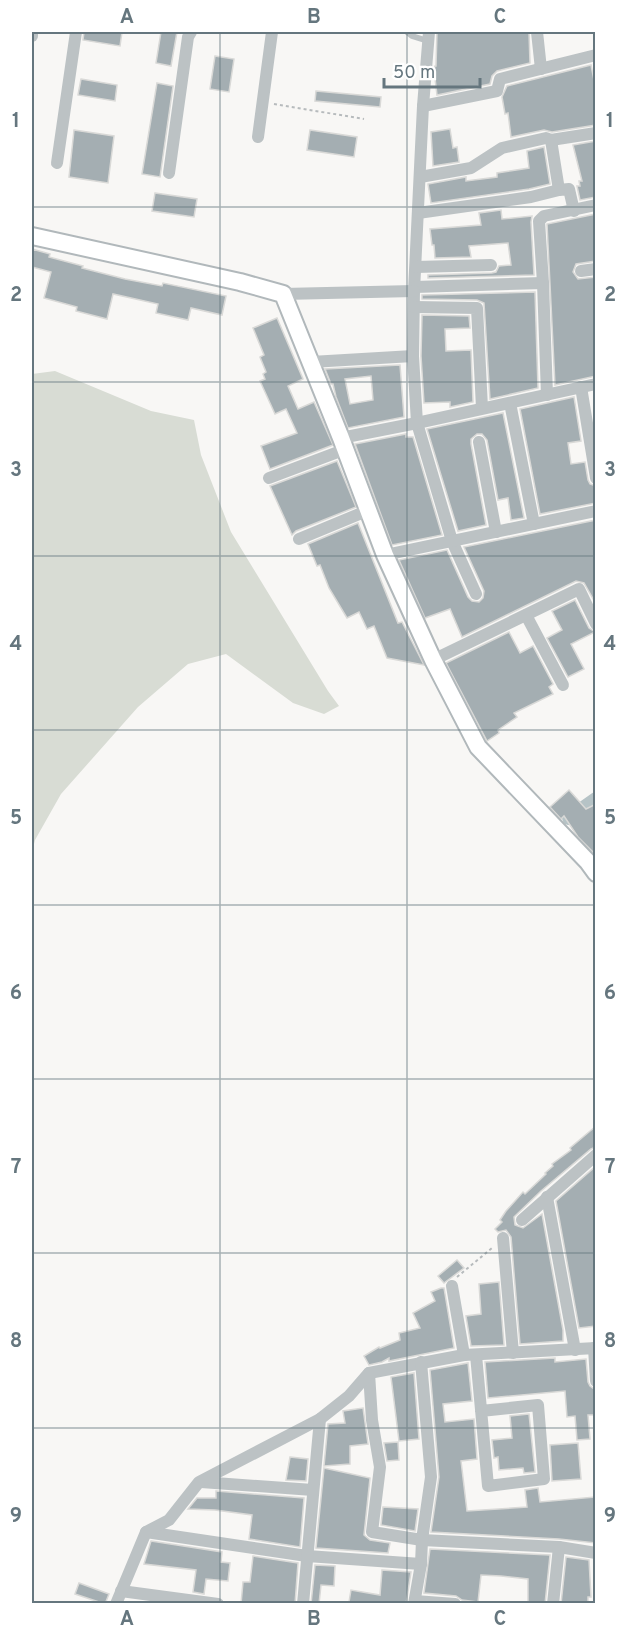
<svg xmlns="http://www.w3.org/2000/svg" width="627" height="1635" font-family="Overpass,sans-serif">
	<rect width="100%" height="100%" fill="#f8f7f5"/>
	<path fill="#d8dcd4" d="M55 371 151 411 194 420 201 455 231 532 328 691 339 706 324 714 293 703 226 654 188 664 138 707 61 794 35 840 32 852V374Z"/>
	<g fill="none" stroke-linecap="round" stroke-linejoin="round">
		<path stroke="#b6c3c6" stroke-width="14" d="M569 818 596 799"/>
	</g>
	<g fill="#a4aeb2" stroke="#d9d9d7" stroke-width="1.5" fill-rule="evenodd">
		<path d="M84 32H122L120 46 83 40Z"/>
		<path d="M161 32H177L171 66 156 63Z"/>
		<path d="M437 32 529 33 530 63 497 71 492 76 490 84 437 95 434 70 435 66H436Z"/>
		<path d="M215 56 234 59 229 92 210 89Z"/>
		<path d="M591 65 596 90V125L552 132 544 130 511 137 508 113 505 114 502 97 507 86Z"/>
		<path d="M81 79 117 85 115 101 78 95Z"/>
		<path d="M157 83 173 86 160 177 142 174Z"/>
		<path d="M316 91 381 97 380 107 315 101Z"/>
		<path d="M450 129 453 148 457 147 459 162 433 166 431 132Z"/>
		<path d="M74 130 114 136 108 183 69 177Z"/>
		<path d="M310 130 357 137 354 157 307 150Z"/>
		<path d="M596 141V197L580 200 577 186H580L579 181H582L573 145Z"/>
		<path d="M544 147 550 184 529 189 431 203 428 184 466 177V181L497 177V173L529 168 527 151Z"/>
		<path d="M155 193 197 199 194 217 152 211Z"/>
		<path d="M501 210 502 219 532 216 531 222 534 275 428 278V275L492 273 496 272 499 266 511 265 508 243 469 246 471 257 435 258 434 245H432L430 229 481 225 479 213Z"/>
		<path d="M596 214V261L576 264 573 272 578 279 596 277V376L555 385 547 224Z"/>
		<path d="M32 249 50 254 49 257 83 266 82 268 125 279 162 286 163 283 226 296 222 315 191 308 188 320 156 313 158 304 113 294 107 319 76 311 77 307 44 298 51 272 32 267Z"/>
		<path d="M535 292 538 388 490 399 484 303 477 300 422 299V295Z"/>
		<path d="M422 315 469 316 470 328 445 329 446 351 471 350 473 402 450 407V402L424 403 421 356Z"/>
		<path d="M277 318 303 379 288 386 298 409 314 402 333 445 270 469 261 446 297 433 286 409 275 414 260 381 265 379 263 374 266 372 260 357 264 355 253 328Z"/>
		<path d="M400 365 404 417 348 428 336 397 333 384H331L325 369ZM371 376 373 400 350 404 345 379Z"/>
		<path d="M574 397 581 441 568 443 571 464 585 462 588 480 590 484 596 486V503L540 514 520 409Z"/>
		<path d="M503 413 524 518 511 520 508 498 498 500 487 440 482 434H477L471 439V444L486 525 458 531 427 429Z"/>
		<path d="M406 434V437H413L442 535 392 545 355 444Z"/>
		<path d="M337 461 356 507 296 531 292 535 270 486Z"/>
		<path d="M596 520V604L584 583 576 581 462 637 450 609 425 618 399 560 447 550 468 597 472 601 479 602 483 598 484 591 464 547Z"/>
		<path d="M358 523 398 623 402 622 424 665 387 658 374 626 367 629 359 612 347 618 329 588 320 565 317 566 308 544Z"/>
		<path d="M575 600 589 628 595 632 571 644 584 669 568 677 547 638 562 630 552 611Z"/>
		<path d="M509 632 520 653 533 646 553 684 549 687 553 694 514 713 517 717 498 730 499 733 487 741 446 663Z"/>
		<path d="M569 790 586 809 596 804V855L578 837 564 816 561 819 550 807Z"/>
		<path d="M596 1126V1147L591 1149 541 1191 514 1217 515 1225 523 1228 542 1214 563 1330V1341L520 1344 511 1237 506 1230 498 1232 495 1229 502 1222 500 1220 506 1211 523 1192 525 1194 546 1174 545 1173 553 1166 552 1164 571 1150 570 1148Z"/>
		<path d="M596 1166V1326L579 1328 556 1201Z"/>
		<path d="M457 1260 464 1268 444 1283 438 1276Z"/>
		<path d="M499 1282 504 1345 471 1346 466 1316 481 1314 479 1284Z"/>
		<path d="M441 1288H444L454 1348 389 1361V1358L382 1362 369 1365 364 1356 379 1347 380 1348 400 1340 399 1333 420 1328 413 1313 435 1301 431 1292Z"/>
		<path d="M555 1358V1362L586 1359 588 1382 590 1386 594 1389 595 1402V1415H588L590 1439 577 1440 575 1416 567 1417 565 1391 488 1398 485 1362Z"/>
		<path d="M468 1363 472 1401 443 1404 445 1422 474 1419 477 1459 461 1461 467 1511 527 1507 525 1490 538 1488 540 1502 595 1497 596 1543 559 1539 431 1532 439 1477 430 1370Z"/>
		<path d="M414 1373 419 1439 399 1441 391 1377Z"/>
		<path d="M363 1408 368 1444 350 1446V1464L324 1466 328 1424 345 1423 343 1411Z"/>
		<path d="M529 1414 535 1472 524 1473 523 1468 499 1470 498 1457 494 1458 492 1440 512 1438 510 1416Z"/>
		<path d="M398 1442 399 1460 387 1461 384 1443Z"/>
		<path d="M578 1443 581 1479 552 1481 550 1445Z"/>
		<path d="M290 1457 308 1459 306 1481 286 1480Z"/>
		<path d="M324 1468 370 1478 364 1535 370 1540 390 1543 388 1553 316 1548Z"/>
		<path d="M216 1491 304 1498 300 1547 249 1539 252 1515 215 1510 188 1509 197 1498H216Z"/>
		<path d="M383 1507 418 1509 415 1531 381 1525Z"/>
		<path d="M151 1541 222 1552 221 1562 230 1563 228 1581 206 1579 204 1594 193 1592 196 1570 144 1564Z"/>
		<path d="M430 1549 550 1555 545 1604H528V1579L501 1576 481 1575 478 1602 462 1600 456 1596 424 1593Z"/>
		<path d="M253 1556 298 1563 295 1604H241L243 1582H250Z"/>
		<path d="M566 1557 589 1560 591 1597H588V1604H561Z"/>
		<path d="M315 1565 335 1566 334 1586 321 1585 319 1604H311Z"/>
		<path d="M382 1570 411 1572 406 1604 349 1602 351 1590 380 1595Z"/>
		<path d="M79 1583 109 1594 105 1604 75 1594Z"/>
	</g>
	<g fill="none" stroke-linecap="round" stroke-linejoin="round">
		<defs>
			<path id="secondary" d="M32 236 240 282 283 294 341 438 385 555 433 660 478 747 588 862 596 873"/>
		</defs>
		<use href="#secondary" stroke="#b1b8bb" stroke-width="20"/>
		<g stroke="#b7bbbd" stroke-width="2" stroke-dasharray="3 3" stroke-linecap="butt">
			<path d="M274 104 364 119"/>
			<path d="M457 1277 492 1248"/>
		</g>
		<path stroke="#bcc2c4" stroke-width="6" d="M407 32 412 36 428 41"/>
		<g stroke="#bcc2c4" stroke-width="12">
			<path d="M429 32 423 106 414 291 413 356 417 423 452 541 476 594"/>
			<path d="M537 32 541 69"/>
			<path d="M32 36V32"/>
			<path d="M423 106 497 91 500 79 596 55"/>
			<path d="M258 137 272 32"/>
			<path d="M551 140 559 190 569 189 574 211"/>
			<path d="M57 163 76 32"/>
			<path d="M169 173 188 37 191 32"/>
			<path d="M420 177 471 168 502 148 546 138 551 140 596 133"/>
			<path d="M418 213 531 197 559 190"/>
			<path d="M416 267 491 265"/>
			<path d="M581 271 596 269"/>
			<path d="M415 287 543 283"/>
			<path d="M283 294 414 291"/>
			<path d="M414 307 477 308 482 408"/>
			<path d="M311 362 413 356"/>
			<path d="M581 387 596 478"/>
			<path d="M547 395 543 283 539 221 544 216 596 205"/>
			<path d="M510 403 534 524"/>
			<path d="M341 438 417 423 596 384"/>
			<path d="M479 442 496 532"/>
			<path d="M269 478 346 449"/>
			<path d="M299 539 369 510"/>
			<path d="M385 555 596 511"/>
			<path d="M526 615 563 685"/>
			<path d="M433 660 579 589 596 624"/>
			<path d="M547 1197 575 1350"/>
			<path d="M522 1220 596 1155"/>
			<path d="M503 1238 513 1353"/>
			<path d="M452 1286 464 1355"/>
			<path d="M594 1348 596 1381"/>
			<path d="M476 1355 488 1486 544 1479 538 1405 481 1411"/>
			<path d="M369 1373 372 1420 380 1467 372 1532 422 1540 559 1547 596 1553"/>
			<path d="M201 1482 313 1490"/>
			<path d="M146 1532 307 1556 421 1564"/>
			<path d="M121 1591 218 1604"/>
			<path d="M415 1601 455 1604"/>
			<path d="M116 1604 146 1532 169 1520 199 1482 320 1419 349 1396 369 1373 464 1355 596 1348"/>
			<path d="M303 1604 320 1419"/>
			<path d="M414 1604 421 1564 422 1540 431 1477 421 1362"/>
			<path d="M553 1604 559 1547"/>
		</g>
		<use href="#secondary" stroke="#fff" stroke-width="16"/>
	</g>
	<path fill="none" stroke="#65767e" stroke-width="1.5" stroke-opacity="0.55" d="M220 32V1604M407 32V1604M32 207H596M32 382H596M32 556H596M32 730H596M32 905H596M32 1079H596M32 1253H596M32 1428H596"/>
	<rect width="627" height="1635" fill="none" stroke="#ffffff" stroke-width="66"/>
	<path d="M384 78v9h96v-9" fill="none" stroke="#65767e" stroke-width="3"/>
	<text x="393" y="78" font-size="18" fill="#65767e" stroke="#ffffff" stroke-width="4.5" paint-order="stroke">50 m</text>
	<rect x="33" y="33" width="561" height="1569" fill="none" stroke="#65767e" stroke-width="2"/>
	<g font-size="20" text-anchor="middle" font-weight="bold" fill="#65767e">
		<text x="127" y="23">A</text>
		<text x="314" y="23">B</text>
		<text x="500" y="23">C</text>
		<text x="16" y="127">1</text>
		<text x="610" y="127">1</text>
		<text x="16" y="301">2</text>
		<text x="610" y="301">2</text>
		<text x="16" y="476">3</text>
		<text x="610" y="476">3</text>
		<text x="16" y="650">4</text>
		<text x="610" y="650">4</text>
		<text x="16" y="824">5</text>
		<text x="610" y="824">5</text>
		<text x="16" y="999">6</text>
		<text x="610" y="999">6</text>
		<text x="16" y="1173">7</text>
		<text x="610" y="1173">7</text>
		<text x="16" y="1347">8</text>
		<text x="610" y="1347">8</text>
		<text x="16" y="1522">9</text>
		<text x="610" y="1522">9</text>
		<text x="127" y="1625">A</text>
		<text x="314" y="1625">B</text>
		<text x="500" y="1625">C</text>
	</g>
</svg>
